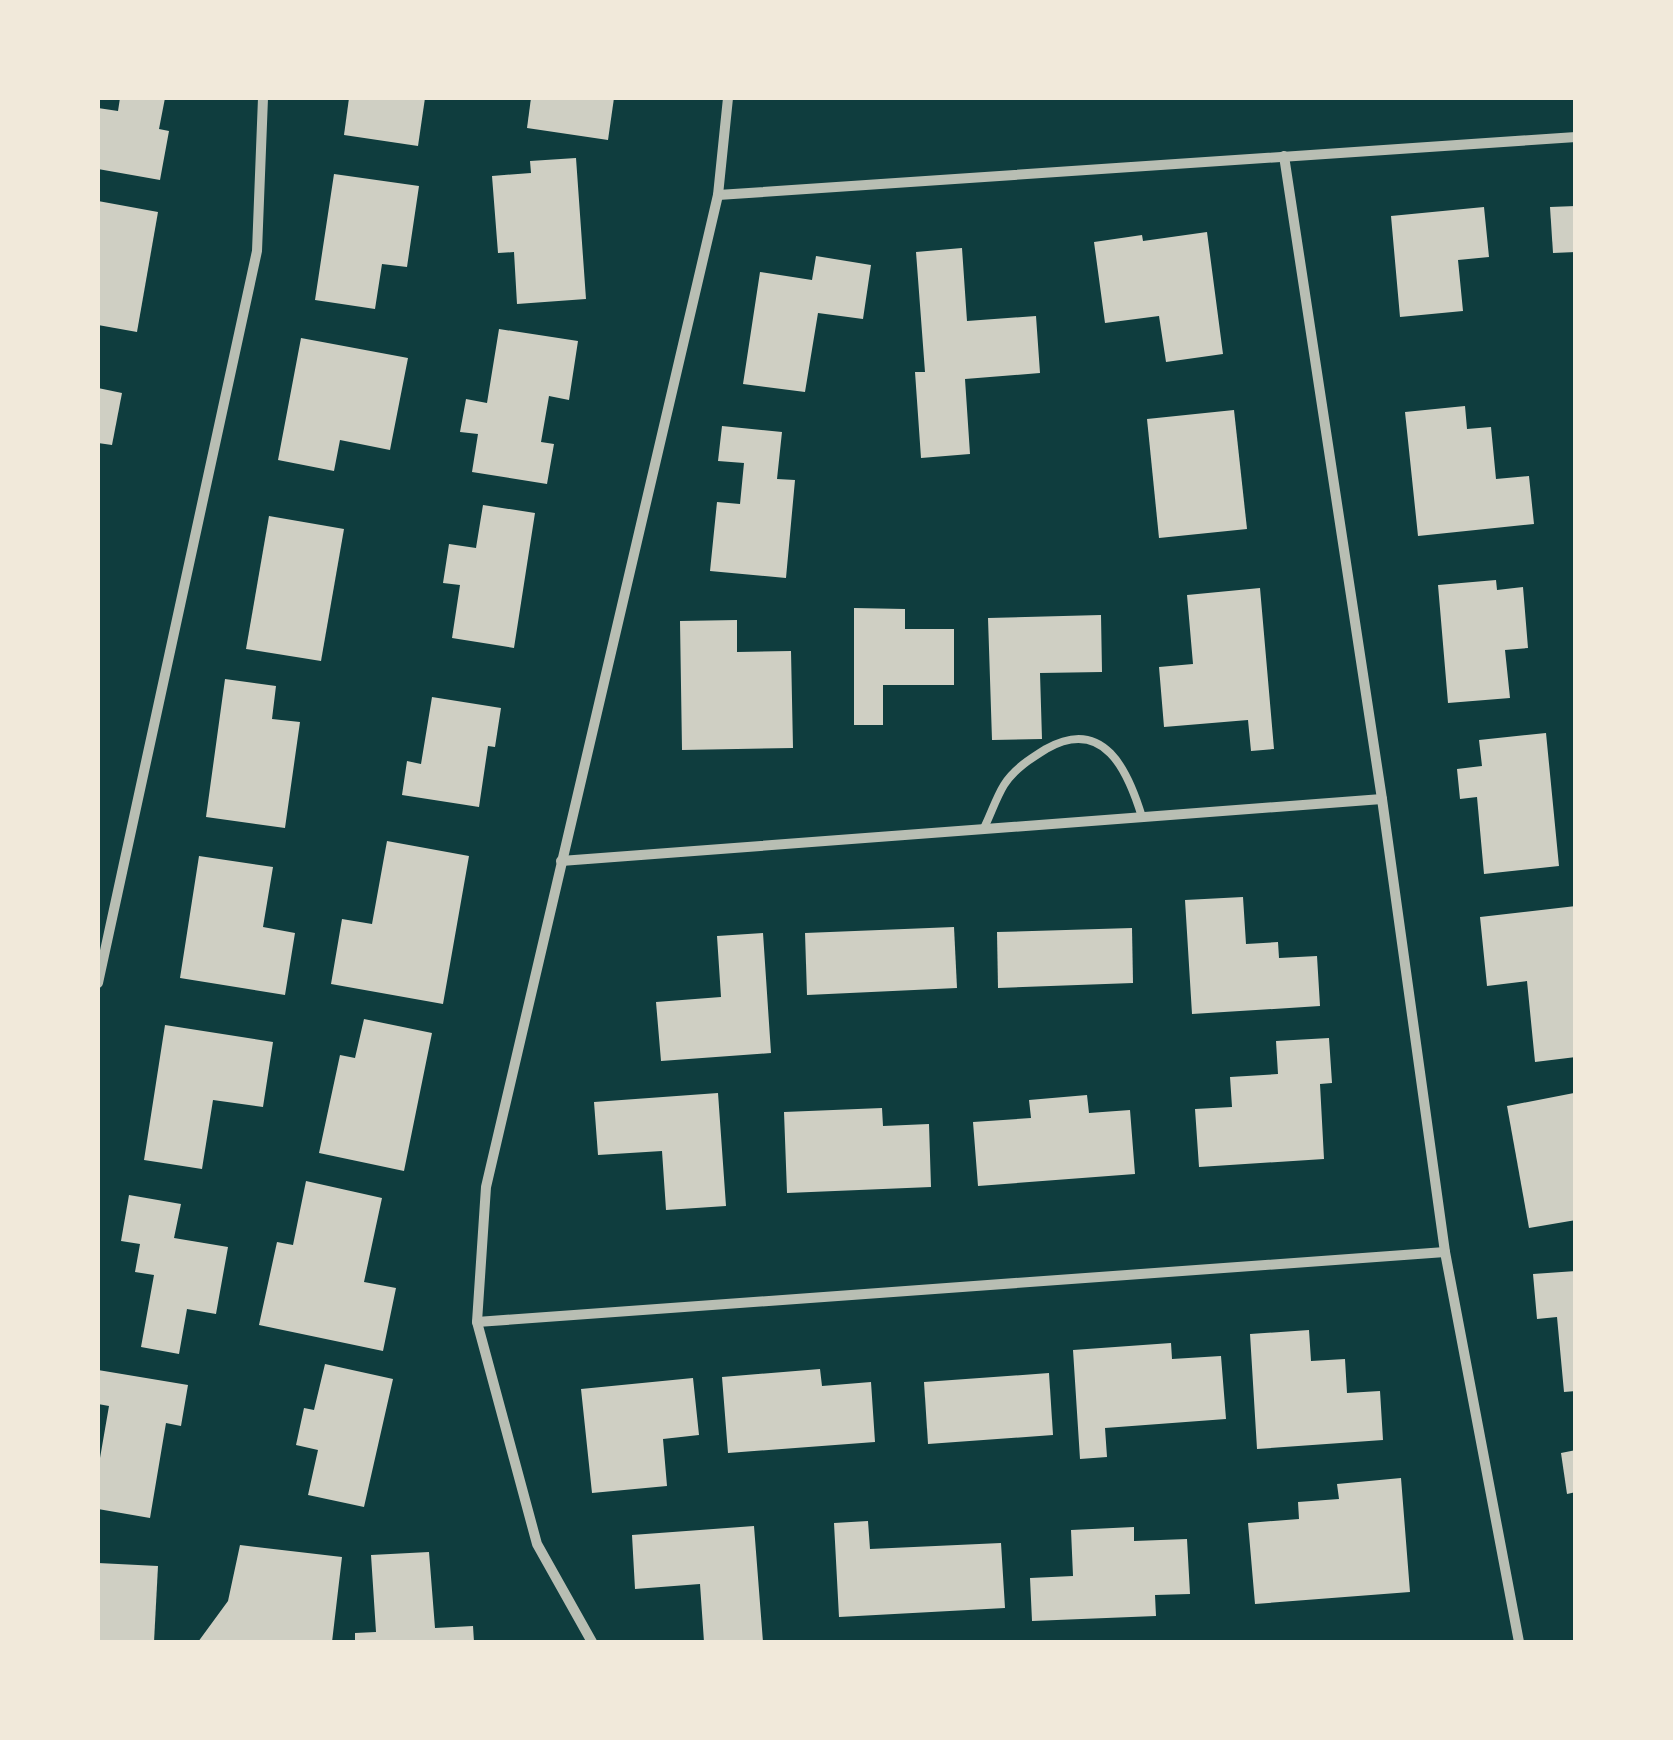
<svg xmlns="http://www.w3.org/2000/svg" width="1673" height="1740" font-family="'Exo 2',sans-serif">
	<rect width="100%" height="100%" fill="#0f3d3e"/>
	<g fill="#cfcfc3">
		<path d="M120 98H165L159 129 169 131 160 180 98 169V108L118 111Z"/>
		<path d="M349 98H425L418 146 344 135Z"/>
		<path d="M531 98H614L608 140 527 128Z"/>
		<path d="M576 158 586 299 517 304 514 252 498 253 492 176 531 173 530 161Z"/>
		<path d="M334 174 419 186 407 267 382 264 375 309 315 300Z"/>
		<path d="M98 201 158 212 137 332 98 325Z"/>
		<path d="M1576 206V252L1553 253 1550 207Z"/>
		<path d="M1484 207 1489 257 1458 260 1463 311 1400 317 1391 216Z"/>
		<path d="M1207 232 1223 354 1166 362 1159 316 1105 323 1094 242 1142 235 1143 241Z"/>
		<path d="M962 248 967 321 1036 316 1040 373 965 379 970 454 921 458 915 372H925L916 252Z"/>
		<path d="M816 256 871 265 863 319 818 313 805 392 743 384 760 272 812 280Z"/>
		<path d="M499 329 578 341 569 400 549 396 541 442 554 444 547 484 472 472 478 434 460 432 466 399 487 403Z"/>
		<path d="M301 338 408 358 390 450 340 440 334 471 278 460Z"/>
		<path d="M98 388 122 393 112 445 98 443Z"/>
		<path d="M1465 406 1467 429 1491 427 1496 479 1529 476 1534 524 1418 536 1405 412Z"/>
		<path d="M1234 410 1247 529 1159 538 1147 419Z"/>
		<path d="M722 426 782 432 777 479 795 480 786 578 710 571 717 502 740 504 744 463 718 461Z"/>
		<path d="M483 505 535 513 514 648 452 638 460 585 443 583 449 544 476 548Z"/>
		<path d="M269 516 344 529 321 661 246 649Z"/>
		<path d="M1496 580 1497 590 1523 587 1528 648 1505 650 1510 698 1448 703 1438 585Z"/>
		<path d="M1260 588 1274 749 1251 751 1248 720 1164 727 1159 667 1193 664 1187 595Z"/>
		<path d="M854 608 905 609V629H954V685H883V725H854Z"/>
		<path d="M1101 615 1102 672 1040 673 1042 739 992 740 988 618Z"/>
		<path d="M737 620V652L791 651 793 748 682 750 680 621Z"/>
		<path d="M225 679 276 686 272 719 300 722 285 828 206 817Z"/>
		<path d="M432 697 501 708 495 747 488 746 479 807 402 795 407 761 421 764Z"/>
		<path d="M1546 733 1559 866 1484 874 1477 797 1460 799 1457 769 1482 766 1479 740Z"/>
		<path d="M387 841 469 856 443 1004 331 984 342 919 372 924Z"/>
		<path d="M199 856 273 867 263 927 295 933 285 995 180 978Z"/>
		<path d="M1243 897 1246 944 1278 942 1279 958 1317 956 1320 1006 1192 1014 1185 900Z"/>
		<path d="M1576 906V1057L1535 1062 1527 981 1487 986 1480 917Z"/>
		<path d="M954 927 957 988 807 995 805 933Z"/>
		<path d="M1132 928 1133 983 998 988 997 932Z"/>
		<path d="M763 933 771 1053 661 1061 656 1002 721 997 717 936Z"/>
		<path d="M364 1019 432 1033 404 1171 319 1153 340 1055 355 1058Z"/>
		<path d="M165 1025 273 1042 263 1107 213 1100 202 1169 144 1160Z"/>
		<path d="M1329 1038 1332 1083 1320 1084 1324 1159 1199 1167 1195 1109 1232 1107 1230 1077 1278 1074 1276 1041Z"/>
		<path d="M718 1093 726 1206 666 1210 662 1151 598 1155 594 1102Z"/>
		<path d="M1574 1093 1576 1220 1529 1228 1507 1106Z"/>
		<path d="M1087 1095 1089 1113 1130 1110 1135 1174 978 1186 973 1122 1031 1118 1029 1100Z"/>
		<path d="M882 1108 883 1126 929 1124 931 1187 787 1193 784 1112Z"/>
		<path d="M306 1181 382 1198 364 1282 396 1288 383 1351 259 1325 277 1242 293 1245Z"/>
		<path d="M129 1195 181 1204 174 1238 228 1247 216 1314 187 1309 179 1354 141 1347 154 1275 135 1272 140 1244 121 1241Z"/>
		<path d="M1576 1271V1391L1564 1392 1557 1317 1537 1319 1533 1274Z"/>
		<path d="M1309 1330 1311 1361 1345 1359 1347 1393 1380 1391 1383 1440 1257 1449 1250 1334Z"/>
		<path d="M1171 1343 1172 1359 1221 1356 1226 1419 1105 1428 1107 1457 1080 1459 1073 1350Z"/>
		<path d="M325 1364 393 1379 364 1507 308 1495 318 1450 296 1445 304 1408 314 1410Z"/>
		<path d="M820 1369 822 1386 871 1382 875 1442 728 1453 722 1377Z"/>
		<path d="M98 1370 188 1385 181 1426 166 1423 150 1518 98 1509V1457L100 1458 109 1406 98 1404Z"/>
		<path d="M1049 1373 1053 1435 928 1444 924 1382Z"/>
		<path d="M693 1378 699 1435 663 1439 667 1486 592 1493 581 1389Z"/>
		<path d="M1576 1450V1492L1567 1494 1561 1453Z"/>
		<path d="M1401 1478 1410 1592 1255 1604 1248 1523 1299 1519 1298 1502 1339 1499 1337 1484Z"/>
		<path d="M868 1521 870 1549 1001 1543 1005 1608 839 1617 834 1523Z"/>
		<path d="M754 1526 763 1642H704L700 1584 635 1589 632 1535Z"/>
		<path d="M1134 1527V1541L1187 1539 1190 1594 1155 1595 1156 1616 1032 1621 1030 1578 1073 1576 1071 1530Z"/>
		<path d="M240 1545 342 1557 332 1642H198L228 1601Z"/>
		<path d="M429 1552 435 1628 473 1626 474 1642H355V1633L376 1632 371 1555Z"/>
		<path d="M98 1563 158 1566 154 1642H98Z"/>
	</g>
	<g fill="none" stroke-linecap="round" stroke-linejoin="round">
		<path stroke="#b8beb3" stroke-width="8" d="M984 828C991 814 996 798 1004 785 1014 769 1030 759 1046 749 1104 716 1128 771 1142 817"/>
		<g stroke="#b8beb3" stroke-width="10">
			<path d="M1284 156 1382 799 1445 1252 1519 1642"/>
			<path d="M718 195 1576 137"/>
			<path d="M561 861 1382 799"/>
			<path d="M98 983 257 251 263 98"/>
			<path d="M477 1322 1445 1252"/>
			<path d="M592 1642 537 1544 477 1322 486 1187 718 195 728 98"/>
		</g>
	</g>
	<rect width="1673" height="1740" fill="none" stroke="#f1e9da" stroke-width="200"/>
</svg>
